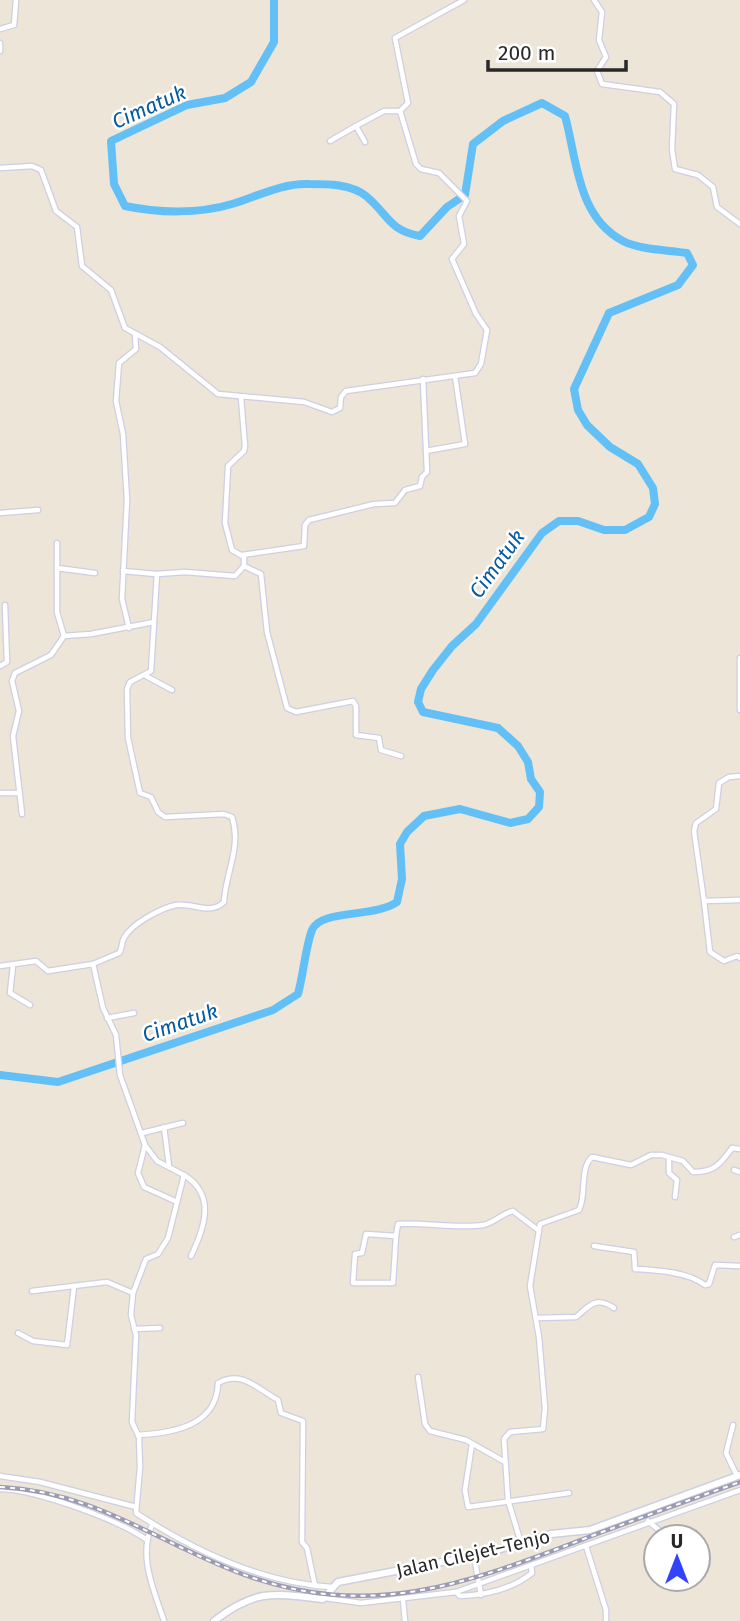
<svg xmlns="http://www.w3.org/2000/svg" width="740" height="1621" font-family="'Fira Sans',sans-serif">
	<rect width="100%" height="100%" fill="#ece5d8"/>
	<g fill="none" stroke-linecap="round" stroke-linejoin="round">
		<path stroke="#62c0f7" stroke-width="8" d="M0 1075 58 1082 273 1010 298 994C303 976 306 945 312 930 321 909 374 918 397 902L402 879 400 844 407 832 424 816 460 809 510 823 528 819 539 807 540 792 531 779 528 762 518 746 498 728 423 712 418 702 421 689 433 670 452 646 476 624 542 533 559 521H578L604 530H625L649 517 655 504 653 488 638 464 610 447 587 425 578 410 574 389 609 313 678 285 693 265 687 253C668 250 640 250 623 241 577 217 577 159 565 116L542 103 503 121 473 144 465 195 447 207 420 236C388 230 389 215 366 196 351 184 328 184 309 184 282 183 258 196 232 204 199 214 158 213 125 206L114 184 111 141 187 105 225 98 251 82 274 42V0"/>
		<defs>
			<g id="minor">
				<path d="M594 0 602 12 599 40 606 57 597 71 602 84 660 92 674 104 672 149 675 169 698 175 713 187 717 207 740 224"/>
				<path d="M0 29 14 25 16 0"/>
				<path d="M0 43V51"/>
				<path d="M330 141 356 126"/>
				<path d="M365 142 356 126 384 111H400"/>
				<path d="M0 168 32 166 41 170 56 211 77 227 82 266 111 290 125 328 160 347 218 394 304 402 332 412 340 408 341 397 346 391 475 373 481 364 487 330 476 314 452 259 464 244 459 216 467 201 439 173 421 169 416 164 400 111 408 103 395 38 464 0"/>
				<path d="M241 398 245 446 244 451 228 466 225 523 232 550 244 557V566L235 576 185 572 157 574 151 671 130 682 127 689 128 738 140 793 151 797 158 812 165 817 224 814 232 817C242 847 225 874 224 902 210 916 192 902 176 905 161 908 131 924 124 938 121 943 123 948 119 953L93 964 103 1008 116 1035 120 1075 145 1145 157 1161 184 1175 168 1238 158 1254 146 1259 133 1293 131 1315 136 1335 132 1422 139 1437 140 1467 136 1513C193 1550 261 1583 332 1587"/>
				<path d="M426 451 465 444 455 376"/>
				<path d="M0 513 38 510"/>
				<path d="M57 543V612L64 636 91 634 154 622"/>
				<path d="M242 555 304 546 305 525 309 520 374 504 395 503 405 490 420 486 422 477 427 472 423 379"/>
				<path d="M244 566 261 574 267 632 287 708 296 712 353 701 356 706V735L379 738 381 750 401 756"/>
				<path d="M57 568 95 573"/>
				<path d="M123 571 156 574"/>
				<path d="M129 628 122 599 127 500 123 434 116 401 119 363 136 349 135 335"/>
				<path d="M740 658V710"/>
				<path d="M0 666 7 662 5 605"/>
				<path d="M146 676 172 690"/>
				<path d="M740 776 729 777 719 783 716 809 696 823 694 831 704 901 740 900"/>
				<path d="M1 793H18"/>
				<path d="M22 814 13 736 19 711 12 681 15 673 51 655 64 636"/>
				<path d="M704 901 710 952 724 961 737 956 740 958"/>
				<path d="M0 966 36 961 48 971 93 964"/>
				<path d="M13 966 10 993 30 1005"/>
				<path d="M107 1018 134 1013"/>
				<path d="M164 1127 169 1166"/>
				<path d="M142 1133 183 1123"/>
				<path d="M145 1145 138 1173 144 1187 175 1201"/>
				<path d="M669 1159V1173L677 1180 675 1197"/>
				<path d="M734 1170 740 1172"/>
				<path d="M184 1175C217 1195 204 1229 191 1256"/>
				<path d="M396 1236 393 1283H353L355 1254 362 1253 366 1234 396 1236 398 1224C426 1222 456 1229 483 1225 495 1223 502 1213 513 1211L538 1230"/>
				<path d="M734 1237 740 1235"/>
				<path d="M594 1246 634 1252 635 1269C657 1270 688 1272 705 1285L709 1284 715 1265 740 1266"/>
				<path d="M32 1291 107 1282 133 1293"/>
				<path d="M536 1318 576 1317C589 1307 594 1295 614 1308"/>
				<path d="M134 1329 160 1328"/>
				<path d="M18 1333 33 1341 67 1345 74 1287"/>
				<path d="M418 1377 425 1424 430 1431 466 1440 505 1462"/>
				<path d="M733 1425 726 1453 737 1476"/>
				<path d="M138 1435C173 1433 217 1426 218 1383 242 1370 256 1388 278 1400L281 1413 303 1421 302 1542 307 1548 315 1586"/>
				<path d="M472 1444 465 1490 468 1507 569 1493"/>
				<path d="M0 1476 40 1482 136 1507"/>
				<path d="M0 1489C34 1489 119 1520 147 1540"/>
				<path d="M648 1521 660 1531 696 1537"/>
				<path d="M152 1525C138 1557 154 1590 164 1621"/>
				<path d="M521 1543 508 1500 504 1439 510 1432 543 1429 545 1408 539 1337 530 1286 540 1224 579 1210C587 1194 579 1169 592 1157L631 1165 651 1155H662L683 1161 693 1172C714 1172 720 1165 732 1148L740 1149"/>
				<path d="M586 1546 606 1610V1621"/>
				<path d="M474 1556 481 1595"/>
				<path d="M456 1592 460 1596C486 1595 511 1590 532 1573L531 1565"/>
				<path d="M325 1598 361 1603 456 1592 740 1490"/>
				<path d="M403 1600 405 1621"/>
			</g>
			<path id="secondary" d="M214 1621C255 1589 274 1593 323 1599L338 1582 484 1554 551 1534 590 1530 740 1475"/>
		</defs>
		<use href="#minor" stroke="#cdcfe3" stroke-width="7"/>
		<use href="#secondary" stroke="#cdcfe3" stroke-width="9"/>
		<use href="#minor" stroke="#fff" stroke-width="4.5"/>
		<use href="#secondary" stroke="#fff" stroke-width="6"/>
		<defs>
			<path id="rail" d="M0 1487C96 1492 156 1542 242 1574 370 1621 466 1584 586 1538 637 1519 689 1500 740 1482"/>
		</defs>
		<use href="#rail" stroke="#9b9cb4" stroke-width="4.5"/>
		<use href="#rail" stroke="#fff" stroke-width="2" stroke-dasharray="5" stroke-linecap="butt"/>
	</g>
	<g text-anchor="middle" stroke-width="5" stroke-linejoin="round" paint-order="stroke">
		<g font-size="19" fill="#282828" stroke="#fff">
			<text transform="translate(473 1553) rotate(-13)" y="7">Jalan Cilejet–Tenjo</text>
		</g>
		<g font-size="21" font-style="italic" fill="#045aa0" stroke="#fff">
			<text transform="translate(149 107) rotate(-24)" y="7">Cimatuk</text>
			<text transform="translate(497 564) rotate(-54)" y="7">Cimatuk</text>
			<text transform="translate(180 1023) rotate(-19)" y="7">Cimatuk</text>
		</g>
	</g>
	<g transform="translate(677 1558)"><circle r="33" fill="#ffffff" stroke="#a9a9a9" stroke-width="2"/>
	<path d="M0-5L12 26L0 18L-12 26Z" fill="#3243ff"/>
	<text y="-10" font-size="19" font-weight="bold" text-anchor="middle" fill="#282828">U</text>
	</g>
	<path d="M488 60v10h138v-10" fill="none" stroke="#282828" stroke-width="3.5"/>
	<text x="498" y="60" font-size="21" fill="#282828" stroke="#ffffff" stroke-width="5" paint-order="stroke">200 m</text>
</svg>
